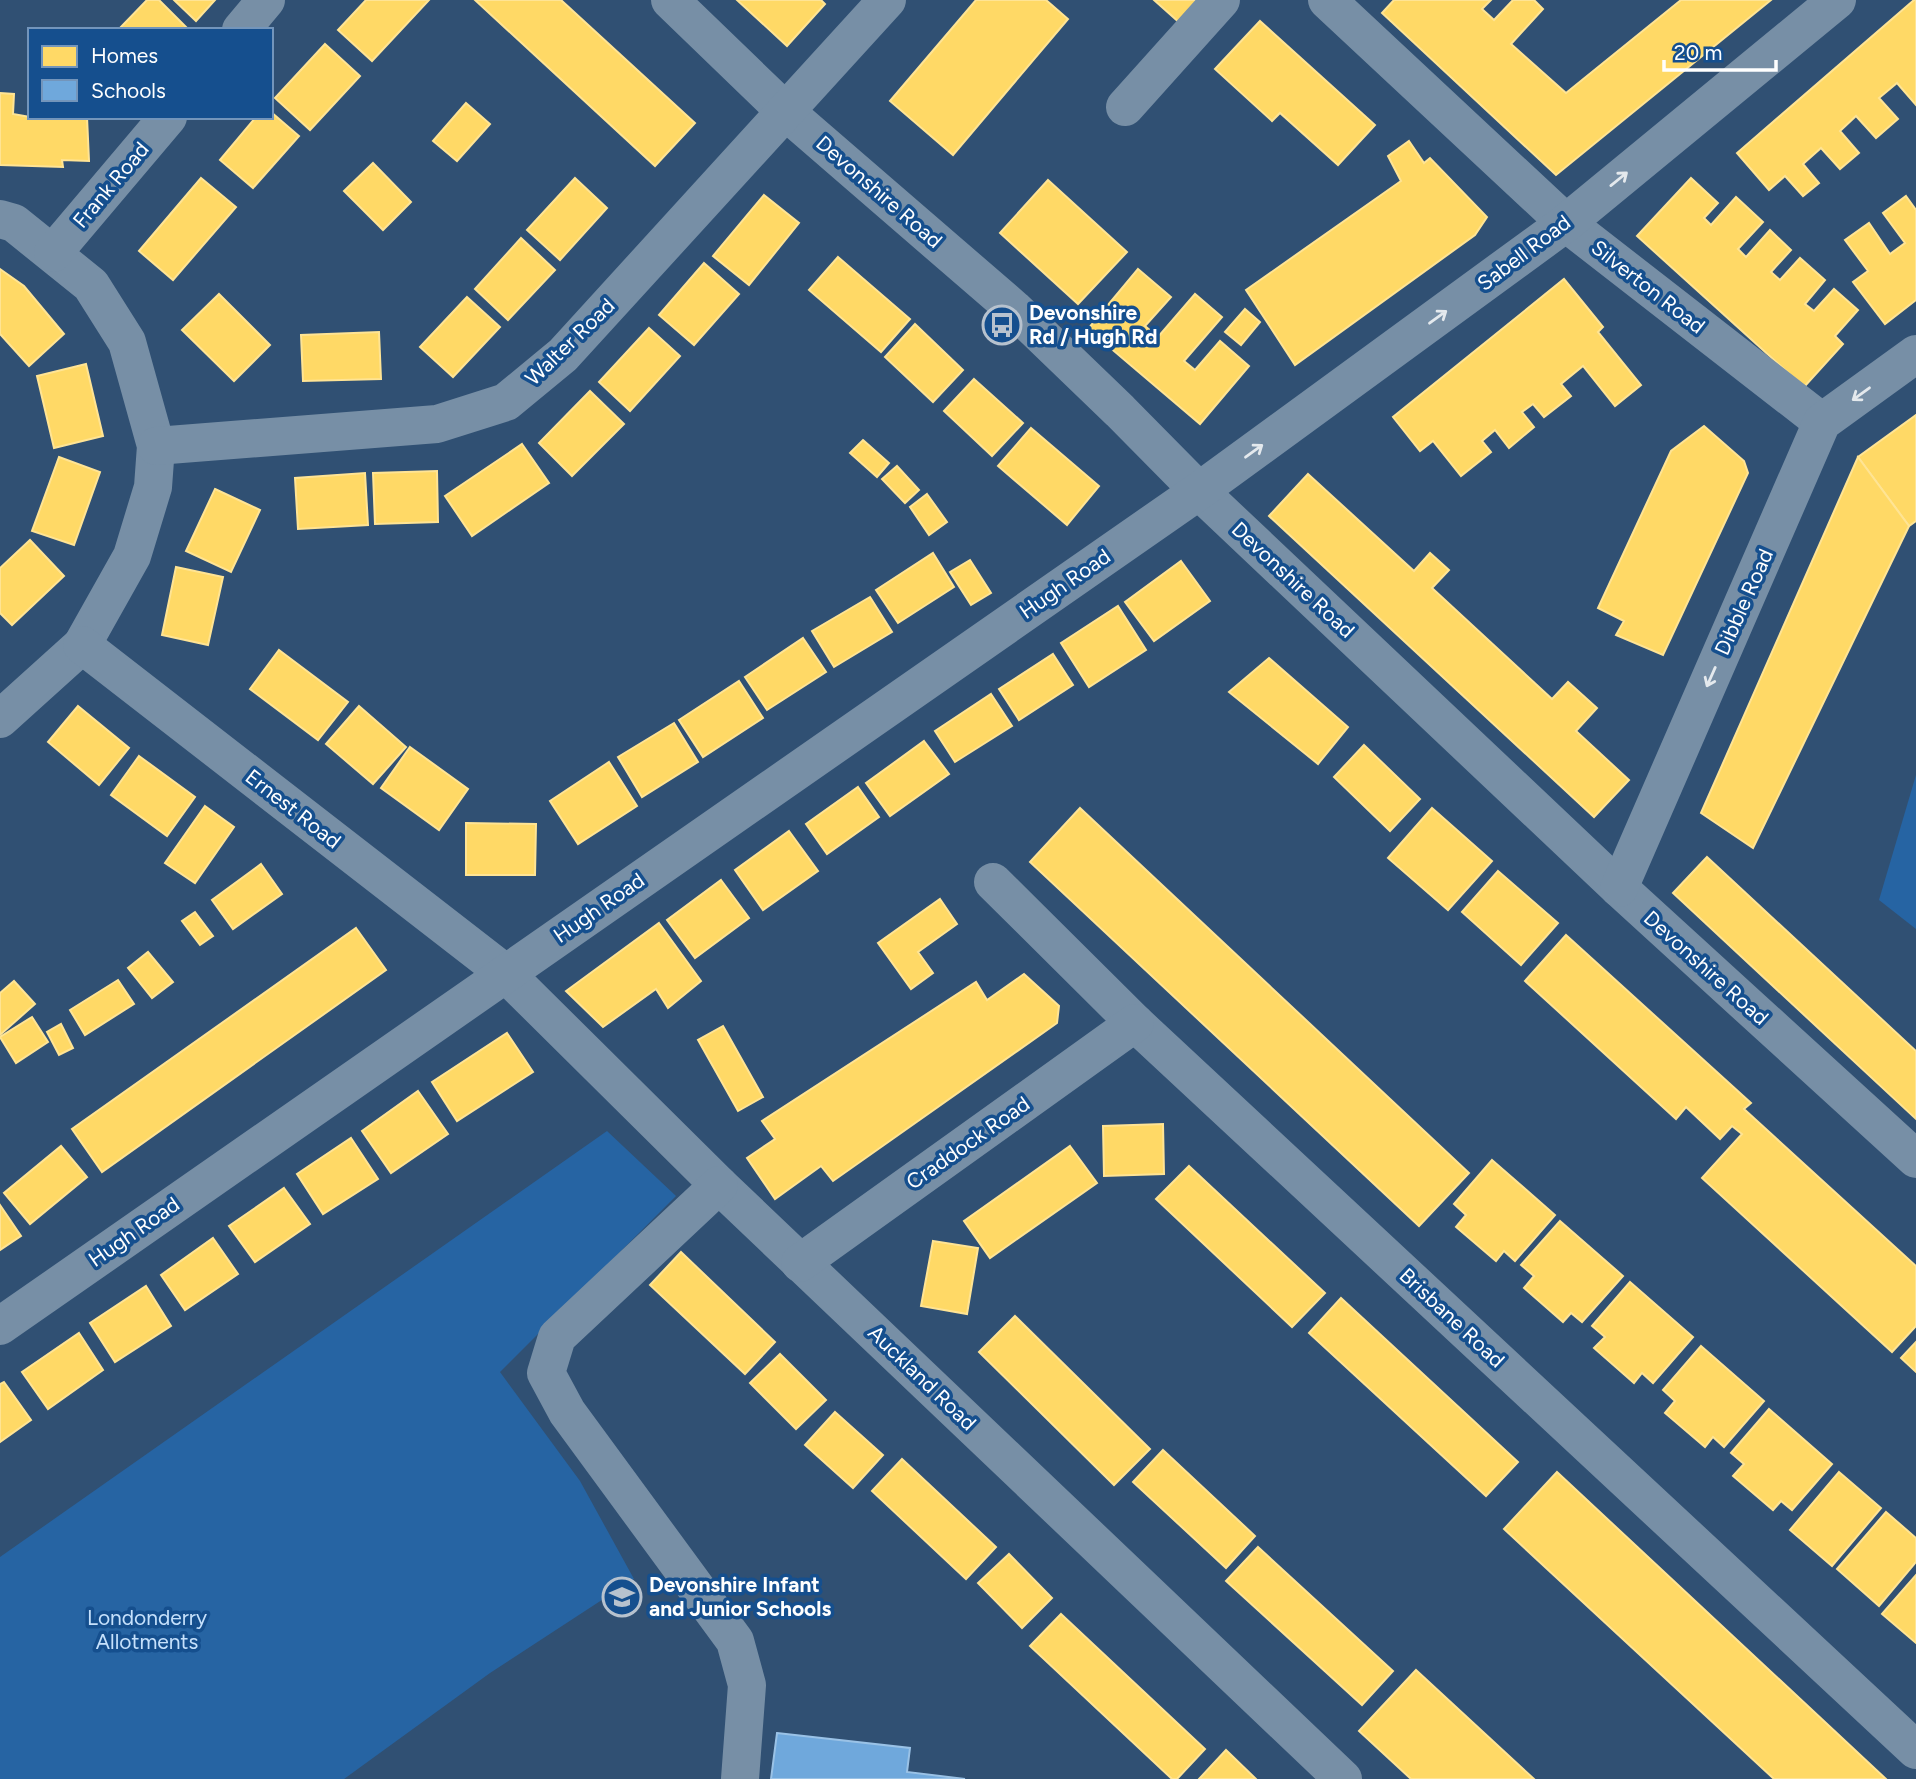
<svg xmlns="http://www.w3.org/2000/svg" width="1916" height="1779" font-family="Figtree,sans-serif">
	<rect width="100%" height="100%" fill="#305073"/>
	<g fill="#2664a3">
		<path d="M1916 775V929L1879 900Z"/>
		<path d="M607 1131 676 1196 500 1372 580 1481 634 1579 490 1673 344 1779H0V1557Z"/>
	</g>
	<g fill="#ffd966" stroke="#ffe494" stroke-width="2">
		<path d="M147 0H159L189 30H118Z"/>
		<path d="M174 0H215L196 21Z"/>
		<path d="M366 0H429L372 61 338 30Z"/>
		<path d="M475 0H561L695 123 655 166Z"/>
		<path d="M737 0H821L825 4 787 46Z"/>
		<path d="M976 0H1046L1068 19 953 155 890 101Z"/>
		<path d="M1154 0H1203L1181 24Z"/>
		<path d="M1394 0H1491L1482 9 1494 20 1513 0H1534L1543 9 1511 44 1566 93 1681 0H1771L1556 175 1382 13Z"/>
		<path d="M1914 0H1916V105L1897 83 1879 98 1898 119 1876 138 1856 116 1840 131 1859 153 1840 169 1821 148 1803 164 1819 183 1803 196 1785 176 1769 190 1737 153Z"/>
		<path d="M1260 21 1375 125 1338 165 1280 113 1272 121 1215 69Z"/>
		<path d="M325 44 360 76 310 130 275 98Z"/>
		<path d="M0 93 14 94 13 114 30 117H87L89 161 62 160 63 167 0 165Z"/>
		<path d="M466 103 490 124 457 161 433 141Z"/>
		<path d="M271 112 299 136 253 188 220 160 256 117H271Z"/>
		<path d="M1409 141 1424 163 1430 158 1487 217 1475 235 1295 365 1246 290 1401 181 1388 156Z"/>
		<path d="M373 163 411 202 383 230 344 191Z"/>
		<path d="M201 178 236 207 173 280 139 251Z"/>
		<path d="M575 178 607 208 560 260 527 230Z"/>
		<path d="M1691 178 1718 203 1704 218 1711 225 1736 197 1763 222 1738 249 1746 257 1770 230 1791 250 1771 272 1780 280 1800 258 1825 280 1805 304 1814 311 1834 289 1858 310 1835 336 1843 344 1804 387 1637 236Z"/>
		<path d="M1048 180 1127 252 1078 304 1000 233Z"/>
		<path d="M764 195 799 223 749 285 713 256Z"/>
		<path d="M1906 196 1916 210V300L1885 324 1853 282 1868 271 1845 240 1869 223 1890 254 1905 243 1883 213Z"/>
		<path d="M521 238 555 270 508 320 475 289Z"/>
		<path d="M838 257 910 319 881 352 809 290Z"/>
		<path d="M704 263 739 294 694 345 659 315Z"/>
		<path d="M0 269 24 286 64 334 29 366 0 334Z"/>
		<path d="M1138 269 1171 297 1145 326 1158 337 1195 294 1222 317 1184 361 1195 370 1220 341 1249 366 1200 424 1088 329Z"/>
		<path d="M1564 279 1603 327 1598 332 1641 385 1615 406 1583 366 1561 384 1571 396 1544 417 1533 404 1522 412 1534 427 1509 448 1495 430 1482 441 1491 452 1461 476 1433 441 1420 451 1393 417Z"/>
		<path d="M219 294 270 345 234 381 182 330Z"/>
		<path d="M467 297 500 327 453 377 420 347Z"/>
		<path d="M1245 309 1260 322 1241 345 1225 332Z"/>
		<path d="M915 324 963 370 933 402 885 357Z"/>
		<path d="M649 328 680 356 630 411 599 382Z"/>
		<path d="M379 332 381 379 303 381 301 335Z"/>
		<path d="M86 364 103 436 54 448 37 376Z"/>
		<path d="M974 379 1023 423 992 456 944 411Z"/>
		<path d="M590 391 624 424 572 476 539 443Z"/>
		<path d="M1916 415V521L1909 526 1858 457Z"/>
		<path d="M1704 426 1744 461 1748 473 1663 655 1616 635 1624 621 1598 608 1671 451Z"/>
		<path d="M1031 428 1099 486 1067 525 998 466Z"/>
		<path d="M863 440 889 463 877 477 850 453Z"/>
		<path d="M522 444 549 483 472 536 445 496Z"/>
		<path d="M59 457 100 472 74 545 32 531Z"/>
		<path d="M1858 457 1909 526 1753 848 1701 813Z"/>
		<path d="M897 466 919 490 905 503 882 479Z"/>
		<path d="M437 471 438 522 375 524 373 473Z"/>
		<path d="M365 473 368 525 298 529 295 478Z"/>
		<path d="M1308 474 1414 571 1430 553 1449 570 1432 588 1552 699 1568 682 1597 708 1576 731 1629 780 1594 817 1269 516Z"/>
		<path d="M215 489 260 510 231 572 186 551Z"/>
		<path d="M927 494 947 522 929 535 910 507Z"/>
		<path d="M30 540 64 576 12 625 0 613V568Z"/>
		<path d="M933 553 954 587 898 623 876 590Z"/>
		<path d="M970 560 991 593 971 605 950 572Z"/>
		<path d="M1181 561 1210 601 1154 641 1125 602Z"/>
		<path d="M176 567 223 577 208 645 162 635Z"/>
		<path d="M870 597 892 632 834 667 812 631Z"/>
		<path d="M1118 606 1146 650 1089 687 1061 643Z"/>
		<path d="M803 638 826 672 767 710 745 677Z"/>
		<path d="M279 650 348 702 318 740 250 689Z"/>
		<path d="M1053 654 1073 685 1019 720 999 689Z"/>
		<path d="M1269 658 1348 727 1318 764 1229 692Z"/>
		<path d="M739 681 763 718 703 757 679 720Z"/>
		<path d="M991 694 1012 726 955 762 935 731Z"/>
		<path d="M78 706 129 748 99 785 48 742Z"/>
		<path d="M359 706 406 747 373 784 326 744Z"/>
		<path d="M674 723 698 762 642 797 618 757Z"/>
		<path d="M924 741 949 774 890 816 866 783Z"/>
		<path d="M1364 745 1420 799 1390 831 1334 777Z"/>
		<path d="M410 747 468 789 439 830 381 788Z"/>
		<path d="M139 756 195 797 167 836 111 795Z"/>
		<path d="M609 762 637 806 578 844 550 801Z"/>
		<path d="M858 787 879 817 827 854 806 824Z"/>
		<path d="M205 806 234 827 195 883 165 863Z"/>
		<path d="M1080 808 1469 1173 1419 1226 1030 862Z"/>
		<path d="M1432 808 1492 861 1448 910 1388 858Z"/>
		<path d="M466 823 536 824 535 875H466Z"/>
		<path d="M789 831 818 871 763 910 735 870Z"/>
		<path d="M1707 857 1916 1051V1119L1673 893Z"/>
		<path d="M261 864 282 894 233 929 212 900Z"/>
		<path d="M1498 871 1558 923 1521 965 1462 912Z"/>
		<path d="M721 880 749 918 695 958 667 920Z"/>
		<path d="M940 899 957 924 918 952 933 973 911 989 878 943Z"/>
		<path d="M195 912 213 936 200 945 182 921Z"/>
		<path d="M659 923 701 981 668 1008 656 989 603 1027 566 991Z"/>
		<path d="M356 928 386 970 102 1172 72 1129Z"/>
		<path d="M1566 935 1751 1103 1744 1109 1916 1266V1326L1892 1352 1702 1178 1742 1134 1732 1126 1720 1139 1686 1107 1676 1119 1525 981Z"/>
		<path d="M148 952 173 982 152 998 128 968Z"/>
		<path d="M1024 974 1059 1006 1057 1023 833 1181 821 1166 775 1199 747 1158 775 1139 762 1121 976 982 987 1000Z"/>
		<path d="M118 980 134 1004 85 1035 70 1010Z"/>
		<path d="M14 981 35 1004 0 1035V993Z"/>
		<path d="M32 1017 48 1042 16 1063 0 1037Z"/>
		<path d="M61 1024 73 1048 59 1055 47 1032Z"/>
		<path d="M723 1026 763 1097 738 1111 698 1040Z"/>
		<path d="M507 1033 533 1072 457 1121 432 1082Z"/>
		<path d="M418 1091 448 1134 391 1173 362 1131Z"/>
		<path d="M1163 1124 1164 1174 1104 1176 1103 1126Z"/>
		<path d="M351 1138 378 1179 323 1214 297 1174Z"/>
		<path d="M61 1146 87 1177 30 1224 4 1193Z"/>
		<path d="M1070 1146 1097 1183 990 1258 964 1221Z"/>
		<path d="M1492 1160 1555 1215 1515 1261 1504 1251 1496 1261 1456 1227 1466 1215 1454 1204Z"/>
		<path d="M1189 1166 1325 1293 1292 1327 1156 1199Z"/>
		<path d="M284 1188 310 1224 255 1262 229 1226Z"/>
		<path d="M0 1205 21 1236 0 1250Z"/>
		<path d="M1560 1221 1623 1276 1582 1322 1571 1313 1563 1322 1524 1288 1534 1276 1521 1265Z"/>
		<path d="M213 1238 238 1274 185 1310 161 1275Z"/>
		<path d="M933 1241 978 1248 967 1314 921 1306Z"/>
		<path d="M681 1252 775 1342 745 1374 650 1285Z"/>
		<path d="M1630 1282 1693 1337 1653 1383 1642 1373 1634 1383 1594 1348 1605 1337 1592 1326Z"/>
		<path d="M146 1286 171 1326 115 1362 90 1323Z"/>
		<path d="M1341 1298 1518 1462 1486 1496 1309 1333Z"/>
		<path d="M1015 1316 1150 1449 1114 1485 979 1352Z"/>
		<path d="M79 1333 103 1370 48 1409 22 1372Z"/>
		<path d="M1916 1342V1372L1901 1358Z"/>
		<path d="M1701 1346 1764 1401 1724 1447 1713 1437 1705 1447 1665 1413 1675 1401 1663 1390Z"/>
		<path d="M780 1354 826 1400 796 1429 750 1383Z"/>
		<path d="M4 1382 31 1420 0 1442V1384Z"/>
		<path d="M1769 1409 1832 1464 1792 1510 1781 1501 1773 1510 1733 1476 1744 1464 1731 1453Z"/>
		<path d="M835 1412 883 1455 853 1488 805 1445Z"/>
		<path d="M1163 1450 1255 1536 1226 1568 1133 1482Z"/>
		<path d="M902 1459 996 1547 966 1579 872 1491Z"/>
		<path d="M1557 1472 1886 1779H1774L1504 1529Z"/>
		<path d="M1839 1472 1881 1508 1832 1566 1790 1530Z"/>
		<path d="M1886 1512 1916 1538V1562L1879 1606 1837 1569Z"/>
		<path d="M1258 1547 1393 1671 1362 1705 1226 1581Z"/>
		<path d="M1009 1554 1052 1598 1022 1628 978 1583Z"/>
		<path d="M1916 1575V1643L1882 1614Z"/>
		<path d="M1061 1614 1205 1749 1177 1779H1172L1030 1646Z"/>
		<path d="M1416 1670 1534 1779H1411L1359 1731Z"/>
		<path d="M1226 1750 1256 1779H1199Z"/>
	</g>
	<path fill="#6fa8dc" stroke="#9ac2e6" stroke-width="2" d="M777 1733 910 1748 907 1772 965 1779H771Z"/>
	<g fill="none" stroke-linecap="round" stroke-linejoin="round">
		<g stroke="#778fa6" stroke-width="38">
			<path d="M670 0 785 111 1014 309 1120 411 1199 491 1619 888 1916 1159"/>
			<path d="M1327 0 1566 223 1822 422"/>
			<path d="M241 30 266 0"/>
			<path d="M1125 107 1221 0"/>
			<path d="M0 219 14 223 91 285 127 342 156 446 153 487 132 556 82 645 0 719"/>
			<path d="M53 253 168 117"/>
			<path d="M156 446 437 424 506 402 563 355 887 0"/>
			<path d="M82 645 505 973 719 1185 1343 1779"/>
			<path d="M993 882 1135 1023 1916 1750"/>
			<path d="M1619 888 1822 422 1916 354"/>
			<path d="M719 1185 557 1337 546 1373 567 1412 735 1641 747 1685 740 1779"/>
			<path d="M800 1263 1135 1023"/>
			<path d="M0 1326 1199 491 1566 223 1837 0"/>
		</g>
	</g>
	<defs><path id="oneway-shaft" d="M-6 0H5M1.5-3L5.5 0L1.5 3" fill="none" stroke-width="1.6" stroke-linecap="round" stroke-linejoin="round" transform="scale(1.75)"/></defs>
	<g stroke="#e4e9ed">
		<use href="#oneway-shaft" transform="translate(1619 179) rotate(-39)"/>
		<use href="#oneway-shaft" transform="translate(1438 317) rotate(-36)"/>
		<use href="#oneway-shaft" transform="translate(1861 394) rotate(144)"/>
		<use href="#oneway-shaft" transform="translate(1254 451) rotate(-36)"/>
		<use href="#oneway-shaft" transform="translate(1711 677) rotate(114)"/>
	</g>
	<defs>
		<symbol id="bus-ring" viewBox="-11 -11 22 22"><circle r="9.5" fill="#154f8e" stroke="#b7c2ce" stroke-width="1.5"/><path d="M-5-6H5V4H4V6H2V4H-2V6H-4V4H-5ZM-3.5-4V0h7V-4ZM-3.5 1.2v1.5H-2V1.2ZM2 1.2v1.5H3.5V1.2Z" fill="#b7c2ce"/></symbol>
		<symbol id="school-ring" viewBox="-11 -11 22 22"><circle r="9.5" fill="#154f8e" stroke="#b7c2ce" stroke-width="1.5"/><path d="M0-5L7-2L0 1L-7-2ZM-4 1L0 2.5L4 1V4Q0 6-4 4Z" fill="#b7c2ce"/></symbol>
	</defs>
	<g fill-rule="evenodd">
		<use href="#bus-ring" x="980" y="303" width="44" height="44"/>
		<use href="#school-ring" x="600" y="1575" width="44" height="44"/>
	</g>
	<g text-anchor="middle" stroke-width="7" stroke-linejoin="round" paint-order="stroke">
		<g font-size="21" fill="#fff" stroke="#154f8e">
			<text transform="translate(111 185) rotate(-50)" y="7">Frank Road</text>
			<text transform="translate(879 192) rotate(41)" y="7">Devonshire Road</text>
			<text transform="translate(1524 253) rotate(-37)" y="7">Sabell Road</text>
			<text transform="translate(1648 287) rotate(38)" y="7">Silverton Road</text>
			<text transform="translate(570 342) rotate(-44)" y="7">Walter Road</text>
			<text transform="translate(1293 580) rotate(43)" y="7">Devonshire Road</text>
			<text transform="translate(1065 584) rotate(-35)" y="7">Hugh Road</text>
			<text transform="translate(1744 602) rotate(-66)" y="7">Dibble Road</text>
			<text transform="translate(293 809) rotate(38)" y="7">Ernest Road</text>
			<text transform="translate(599 908) rotate(-35)" y="7">Hugh Road</text>
			<text transform="translate(1706 968) rotate(42)" y="7">Devonshire Road</text>
			<text transform="translate(968 1143) rotate(-35)" y="7">Craddock Road</text>
			<text transform="translate(134 1232) rotate(-35)" y="7">Hugh Road</text>
			<text transform="translate(1452 1318) rotate(43)" y="7">Brisbane Road</text>
			<text transform="translate(922 1378) rotate(44)" y="7">Auckland Road</text>
		</g>
		<g font-size="21" font-weight="bold" fill="#fff" stroke="#154f8e" text-anchor="start">
			<text x="1029" y="320">Devonshire<tspan x="1029" dy="24">Rd / Hugh Rd</tspan></text>
			<text x="649" y="1592">Devonshire Infant<tspan x="649" dy="24">and Junior Schools</tspan></text>
		</g>
		<g font-size="21" fill="#c6e1fc" stroke="#154f8e">
			<text x="147" y="1625">Londonderry<tspan x="147" dy="24">Allotments</tspan></text>
		</g>
	</g>
	<rect x="28" y="28" width="245" height="91" fill="#154f8e" stroke="#7395bb" stroke-width="2"/>
	<rect x="42" y="46" width="35" height="21" fill="#ffd966" stroke="#7395bb" stroke-width="2"/>
	<text x="91" y="63" font-size="21" fill="#ffffff">Homes</text>
	<rect x="42" y="80" width="35" height="21" fill="#6fa8dc" stroke="#7395bb" stroke-width="2"/>
	<text x="91" y="98" font-size="21" fill="#ffffff">Schools</text>
	<path d="M1664 60v10h112v-10" fill="none" stroke="#ffffff" stroke-width="3.5"/>
	<text x="1674" y="60" font-size="21" fill="#ffffff" stroke="#154f8e" stroke-width="5" paint-order="stroke">20 m</text>
</svg>
